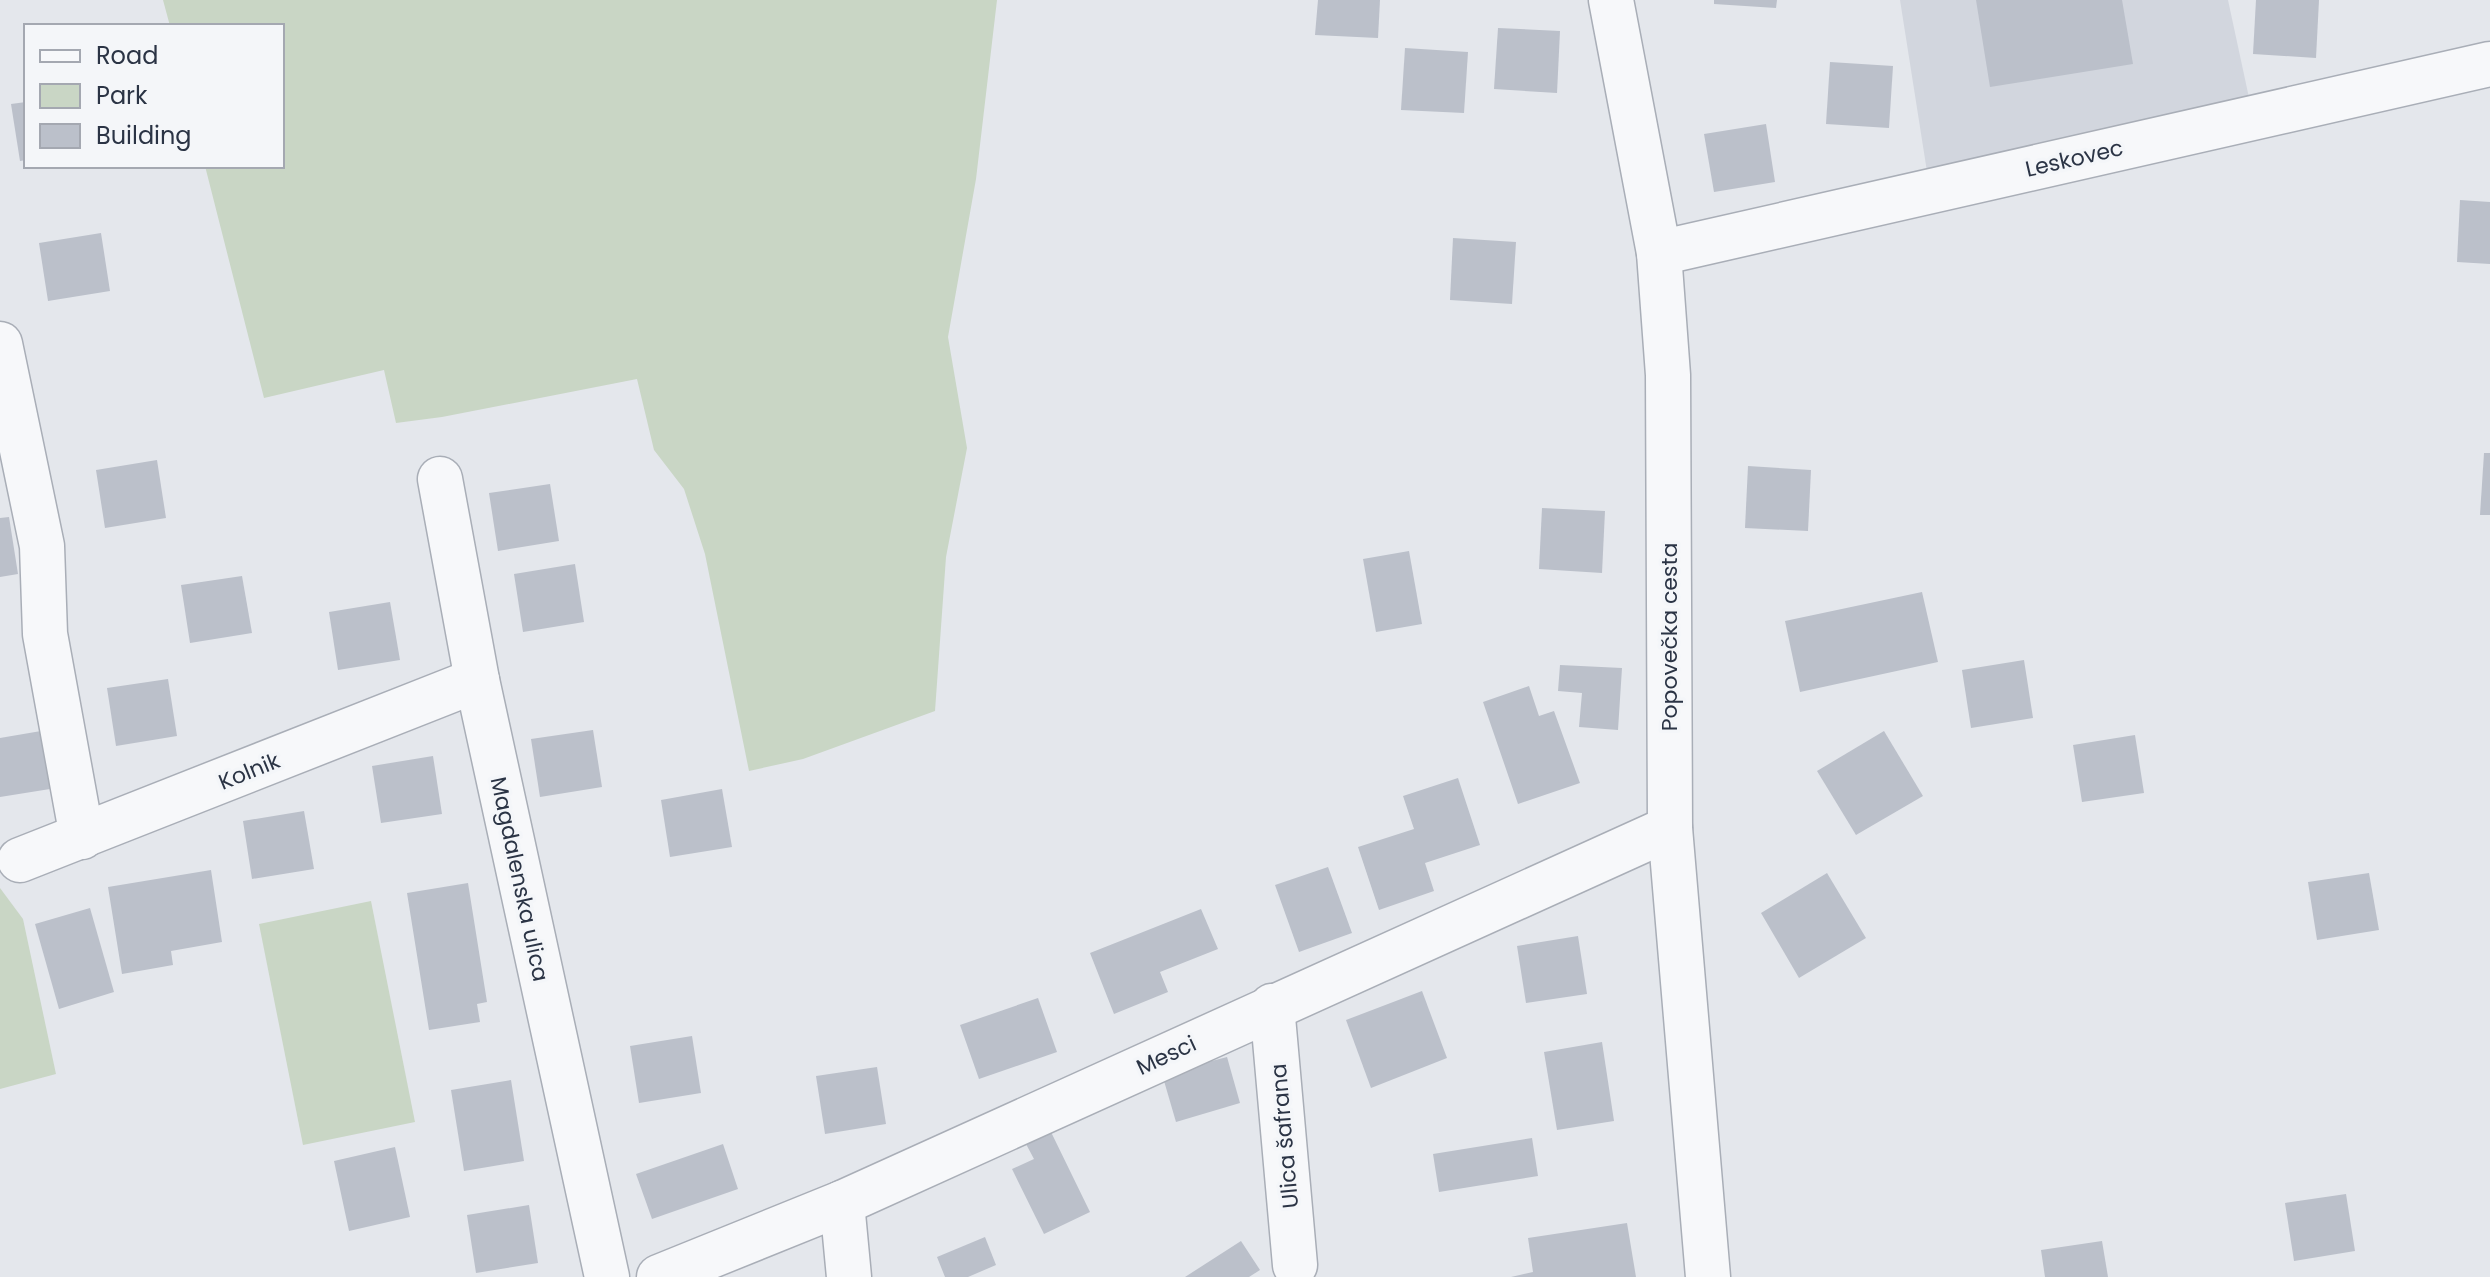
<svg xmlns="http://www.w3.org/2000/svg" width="2490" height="1277" font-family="Poppins,sans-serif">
	<rect width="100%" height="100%" fill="#e4e7ec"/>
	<path fill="#d2d6de" d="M1900 0H2228L2251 107 1928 178Z"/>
	<g fill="#c9d6c5">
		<path d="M163 0H997L976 179 948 337 967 448 946 557 935 711 803 759 749 771 705 554 684 489 654 450 637 379 442 417 396 423 384 370 264 398 205 166H282V26H170Z"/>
		<path d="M0 888 23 919 56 1074 0 1089Z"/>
		<path d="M371 901 415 1122 303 1145 259 924Z"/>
	</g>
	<g fill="#bbc0ca">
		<path d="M1318 0H1380L1378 38 1315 35Z"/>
		<path d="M1714 0H1777L1776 8 1714 4Z"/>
		<path d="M1976 0H2122L2133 64 1990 87Z"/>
		<path d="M2256 0H2319L2316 58 2253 54Z"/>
		<path d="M1498 28 1560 31 1557 93 1494 89Z"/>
		<path d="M1405 48 1468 52 1464 113 1401 110Z"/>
		<path d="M1830 62 1893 66 1889 128 1826 124Z"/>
		<path d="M26 102V160L20 161 11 104Z"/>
		<path d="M1766 124 1775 182 1714 192 1704 134Z"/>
		<path d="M2460 200 2490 202V264L2457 262Z"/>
		<path d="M101 233 110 291 48 301 39 243Z"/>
		<path d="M1453 238 1516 242 1512 304 1450 300Z"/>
		<path d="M2484 453H2490V515H2480Z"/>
		<path d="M157 460 166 518 105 528 96 470Z"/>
		<path d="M1748 466 1811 470 1808 531 1745 528Z"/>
		<path d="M550 484 559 541 498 551 489 493Z"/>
		<path d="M1542 508 1605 511 1602 573 1539 569Z"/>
		<path d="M9 517 18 574 0 577V518Z"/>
		<path d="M1409 551 1422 624 1376 632 1363 559Z"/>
		<path d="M575 564 584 622 523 632 514 574Z"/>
		<path d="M242 576 252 633 190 643 181 585Z"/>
		<path d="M1922 592 1938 662 1800 692 1785 621Z"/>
		<path d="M390 602 400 660 338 670 329 612Z"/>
		<path d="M2024 660 2033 718 1971 728 1962 670Z"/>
		<path d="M1560 665 1622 668 1618 730 1579 727 1582 693 1558 691Z"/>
		<path d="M168 679 177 736 116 746 107 688Z"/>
		<path d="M1529 686 1539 716 1554 711 1580 783 1518 804 1483 702Z"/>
		<path d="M593 730 602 787 540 797 531 739Z"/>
		<path d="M41 731 50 789 0 797V738Z"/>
		<path d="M1884 731 1923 796 1856 835 1817 771Z"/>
		<path d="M2135 735 2144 793 2082 802 2073 745Z"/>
		<path d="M433 756 442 814 381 823 372 766Z"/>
		<path d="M1458 778 1480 845 1425 863 1434 891 1379 910 1358 847 1414 829 1403 796Z"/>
		<path d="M722 789 732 847 670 857 661 800Z"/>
		<path d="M304 811 314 869 252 879 243 821Z"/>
		<path d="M1328 867 1352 933 1299 952 1275 885Z"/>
		<path d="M211 870 222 942 171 951 173 965 122 974 108 887Z"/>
		<path d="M1827 873 1866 938 1799 978 1761 913Z"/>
		<path d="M2369 873 2379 930 2317 940 2308 882Z"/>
		<path d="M468 883 487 1002 477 1004 480 1022 429 1030 407 893Z"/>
		<path d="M90 908 114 992 59 1009 35 924Z"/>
		<path d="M1201 909 1218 949 1160 972 1168 992 1114 1014 1090 953Z"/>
		<path d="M1578 936 1587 994 1526 1003 1517 946Z"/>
		<path d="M1422 991 1447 1058 1371 1088 1346 1020Z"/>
		<path d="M1038 998 1057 1052 979 1079 960 1025Z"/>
		<path d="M692 1036 701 1093 639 1103 630 1046Z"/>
		<path d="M1602 1042 1614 1121 1557 1130 1544 1052Z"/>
		<path d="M1227 1057 1240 1103 1176 1122 1162 1074Z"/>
		<path d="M877 1067 886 1124 825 1134 816 1076Z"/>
		<path d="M511 1080 524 1161 464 1171 451 1090Z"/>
		<path d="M1051 1132 1090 1212 1044 1234 1012 1169 1034 1159 1026 1144Z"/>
		<path d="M1532 1138 1538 1176 1439 1192 1433 1154Z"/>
		<path d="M723 1144 738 1189 652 1219 636 1174Z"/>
		<path d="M395 1147 410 1217 349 1231 334 1161Z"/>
		<path d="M2346 1194 2355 1251 2294 1261 2285 1203Z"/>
		<path d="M529 1205 538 1263 476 1273 467 1215Z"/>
		<path d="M1627 1223 1636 1277H1511L1533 1272 1528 1238Z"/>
		<path d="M985 1237 996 1265 968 1277H945L937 1257Z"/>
		<path d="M1241 1241 1260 1270 1249 1277H1185Z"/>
		<path d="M2102 1241 2108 1277H2045L2041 1250Z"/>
	</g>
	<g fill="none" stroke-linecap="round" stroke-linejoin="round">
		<defs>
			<g id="minor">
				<path d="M1611 0 1659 253 1668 375 1670 828 1708 1277"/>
				<path d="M1659 253 2490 64"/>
				<path d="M0 344 42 546 45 634 82 837"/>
				<path d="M440 479 477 680 607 1277"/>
				<path d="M20 860 477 680"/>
				<path d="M1272 1006 1295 1265"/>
				<path d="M842 1203 849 1277"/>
				<path d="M659 1277 842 1203 1670 828"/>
			</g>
		</defs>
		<use href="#minor" stroke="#a9aeb7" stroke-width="47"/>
		<use href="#minor" stroke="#f7f8fa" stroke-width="44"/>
	</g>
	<g text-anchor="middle" stroke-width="7" stroke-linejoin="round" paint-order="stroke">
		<g font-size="22" fill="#2b3445" stroke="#f4f6f9">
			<text transform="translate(2074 158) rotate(-13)" y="8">Leskovec</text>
			<text transform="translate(1669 637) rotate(-90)" y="8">Popovečka cesta</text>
			<text transform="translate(249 771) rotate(-22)" y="8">Kolnik</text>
			<text transform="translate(520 879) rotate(78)" y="8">Magdalenska ulica</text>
			<text transform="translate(1166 1055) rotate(-25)" y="8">Mesci</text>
			<text transform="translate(1284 1136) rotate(-95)" y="8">Ulica šafrana</text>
		</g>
	</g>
	<rect x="24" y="24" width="260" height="144" fill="#f4f6f9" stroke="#a4a8b1" stroke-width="2"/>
	<rect x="40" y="50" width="40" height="12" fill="#f7f8fa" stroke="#a4a8b1" stroke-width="2"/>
	<text x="96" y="64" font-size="24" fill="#2b3445">Road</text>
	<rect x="40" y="84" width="40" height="24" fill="#c9d6c5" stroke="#a4a8b1" stroke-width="2"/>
	<text x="96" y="104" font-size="24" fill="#2b3445">Park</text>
	<rect x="40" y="124" width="40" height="24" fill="#bbc0ca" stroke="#a4a8b1" stroke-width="2"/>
	<text x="96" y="144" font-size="24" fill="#2b3445">Building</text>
</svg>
